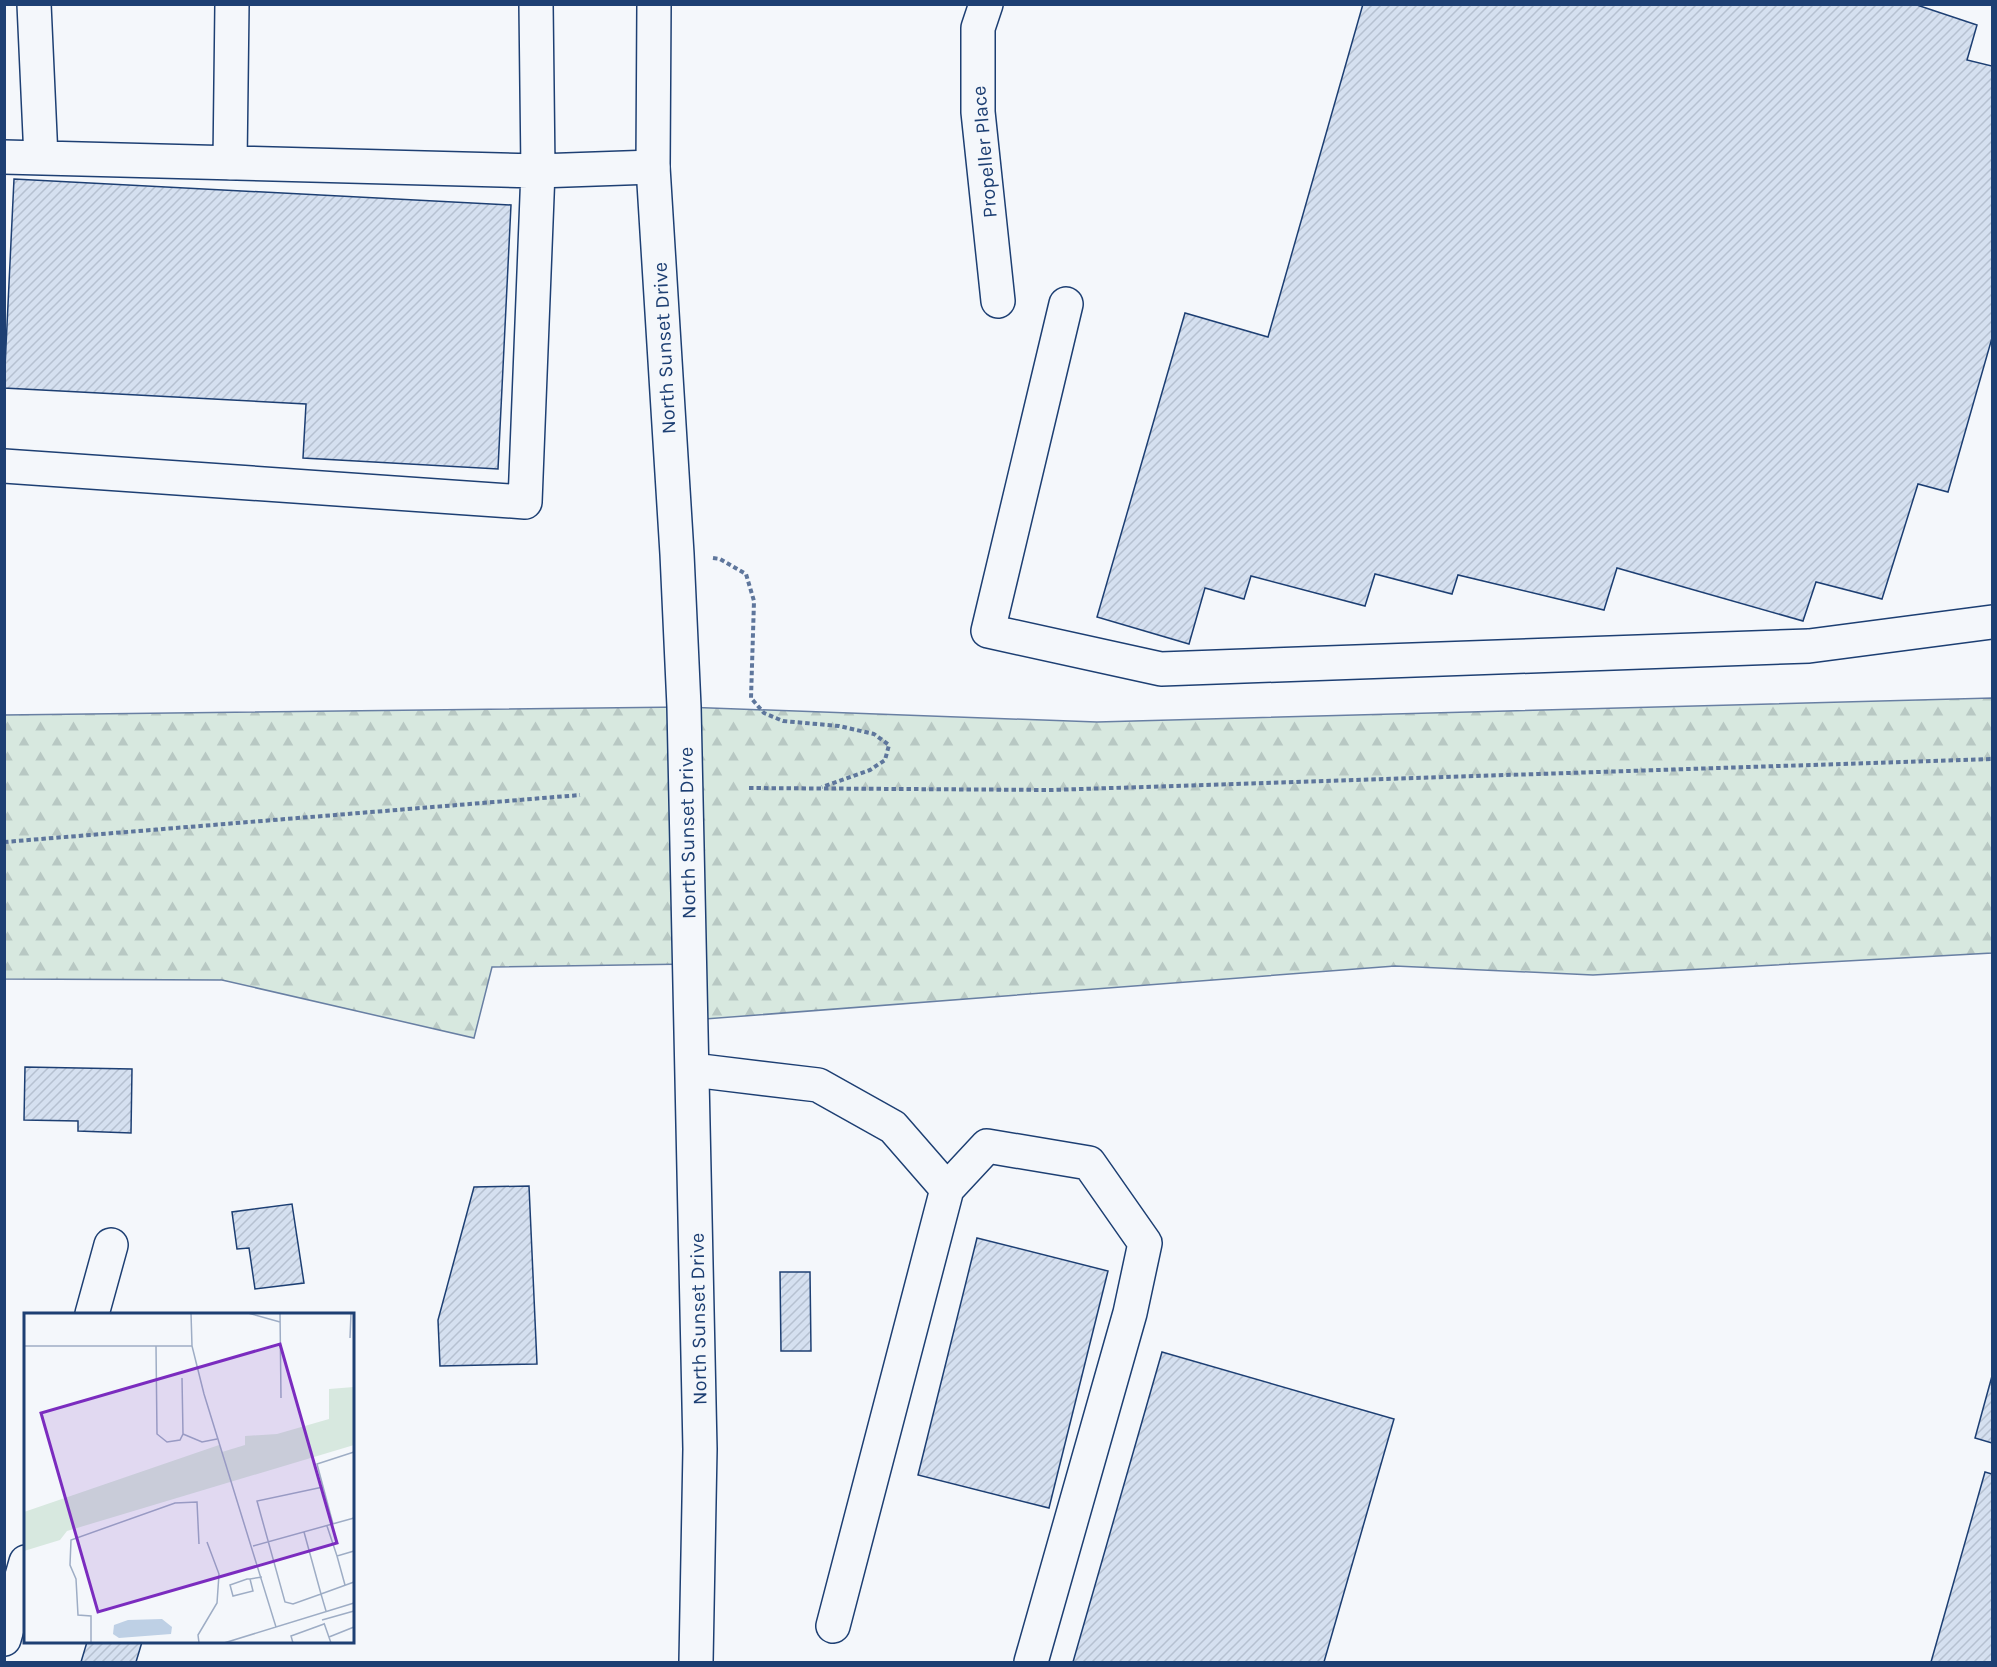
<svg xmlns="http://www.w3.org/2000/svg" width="1997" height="1667" font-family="Karla,sans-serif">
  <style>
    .forest { fill: url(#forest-firs); stroke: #687fa3; stroke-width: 1.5 }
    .building { fill: url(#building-hatch); stroke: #1d3f73; stroke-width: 1.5 }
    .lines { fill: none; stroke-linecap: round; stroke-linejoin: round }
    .minor-casing { stroke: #1d3f73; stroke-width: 36 }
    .major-casing { stroke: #1d3f73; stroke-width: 36 }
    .path { stroke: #5e769c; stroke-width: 4; stroke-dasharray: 4.5 3; stroke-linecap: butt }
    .minor { stroke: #f4f7fb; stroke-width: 33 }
    .major { stroke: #f4f7fb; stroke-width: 33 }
    .labels { text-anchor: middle; stroke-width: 4.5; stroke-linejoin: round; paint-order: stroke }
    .street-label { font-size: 20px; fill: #1d3f73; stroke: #f4f7fb }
    .inset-road { fill: none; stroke: #9eadc5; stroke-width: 1.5 }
    .view { fill: #7b2cbf; fill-opacity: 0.15; stroke: #7b2cbf; stroke-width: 3 }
    .inset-edge { fill: none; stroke: #1d3f73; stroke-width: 3 }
  </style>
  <defs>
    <pattern id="forest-firs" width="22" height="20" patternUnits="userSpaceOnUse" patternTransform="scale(1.5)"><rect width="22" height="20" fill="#d7e8df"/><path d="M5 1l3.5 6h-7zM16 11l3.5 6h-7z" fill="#b8c8c3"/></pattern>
    <pattern id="building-hatch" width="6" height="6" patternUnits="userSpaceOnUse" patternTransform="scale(1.5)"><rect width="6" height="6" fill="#d5e0f0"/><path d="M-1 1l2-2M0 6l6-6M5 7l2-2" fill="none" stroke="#b6c1d1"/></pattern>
  </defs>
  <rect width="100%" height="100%" fill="#f4f7fb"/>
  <path class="forest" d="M 1992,698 L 1992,953 L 1593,975 L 1395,966 L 692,1020 L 690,964 L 492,967 L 474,1038 L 222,980 L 5,979 L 4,715 L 684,707 L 1097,722 Z"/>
  <path class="building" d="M 1363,4 L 1914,4 L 1977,25 L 1967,60 L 1992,66 L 1992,338 L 1948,492 L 1918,484 L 1882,599 L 1816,582 L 1803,621 L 1617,568 L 1604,610 L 1458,575 L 1452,594 L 1375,574 L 1365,606 L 1251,576 L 1244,599 L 1205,588 L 1189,644 L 1097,617 L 1185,313 L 1268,337 Z
    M 14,179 L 511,205 L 498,469 L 303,458 L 306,404 L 4,388 Z
    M 25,1067 L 132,1069 L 131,1133 L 78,1131 L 78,1121 L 24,1120 Z
    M 529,1186 L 537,1364 L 440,1366 L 438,1320 L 474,1187 Z
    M 292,1204 L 304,1283 L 255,1289 L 249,1248 L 237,1249 L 232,1212 Z
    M 977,1238 L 1108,1271 L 1049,1508 L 918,1475 Z
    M 780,1272 L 810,1272 L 811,1351 L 781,1351 Z
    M 1162,1352 L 1394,1419 L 1324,1662 L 1073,1662 Z
    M 1992,1376 L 1992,1443 L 1975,1438 Z
    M 1985,1472 L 1992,1474 L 1992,1662 L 1931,1662 Z
    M 87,1642 L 142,1642 L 136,1662 L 81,1662 Z"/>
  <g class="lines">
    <g class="minor-casing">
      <path id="minor" d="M 34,4 L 41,158
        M 986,4 L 978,28 L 978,112 L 998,301
        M 4,157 L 538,171 L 653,167
        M 230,163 L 232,4
        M 1066,304 L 988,631 L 1161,669 L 1809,646 L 1992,622
        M 4,466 L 525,502 L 538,171 L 536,4
        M 693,1070 L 818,1085 L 893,1127 L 947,1189
        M 92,1314 L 111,1245
        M 833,1626 L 947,1189 L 987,1146 L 1089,1163 L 1145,1243 L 1130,1313 L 1031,1662
        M 4,1639 L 26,1562"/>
    </g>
    <g class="major-casing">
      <path id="major" d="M 654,4 L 653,167 L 677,554 L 684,707 L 700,1449 L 696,1662"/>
    </g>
    <path class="path" d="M 713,558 L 720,559 L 746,574 L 754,601 L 751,698 L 764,713 L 783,721 L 839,726 L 874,734 L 889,745 L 885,760 L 870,770 L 822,787
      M 749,788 L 1052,790 L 1992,759
      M 4,842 L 580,795"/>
    <use href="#minor" class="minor"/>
    <use href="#major" class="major"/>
  </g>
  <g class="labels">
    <g class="street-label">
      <text transform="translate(984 152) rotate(-95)" y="7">Propeller Place</text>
      <text transform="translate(664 348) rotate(-93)" y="7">North Sunset Drive</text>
      <text transform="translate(687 833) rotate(-91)" y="7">North Sunset Drive</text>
      <text transform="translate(698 1319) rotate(-91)" y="7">North Sunset Drive</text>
    </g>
  </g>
  <g transform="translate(24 1313)">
    <rect width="330" height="330" fill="#f4f7fb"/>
    <path d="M 330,74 L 330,132 L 43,218 L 36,227 L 0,238 L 0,199 L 195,132 L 198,139 L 221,132 L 221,123 L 253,121 L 305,106 L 305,76 Z" fill="#d7e8df"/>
    <path d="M 138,306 L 148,314 L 147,321 L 95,325 L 89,321 L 90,312 L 104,307 Z" fill="#bed0e5"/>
    <path class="inset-road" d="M 167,0 L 168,33 L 180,81 L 252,314M 224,0 L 256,9M 256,0 L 257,85M 326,25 L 327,0M 0,33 L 168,33M 132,33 L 133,121 L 143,129 L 156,127 L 159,121 L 158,65M 159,121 L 178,129 L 193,126M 299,174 L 233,188 L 261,289 L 269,291 L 297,281 L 302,298M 309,211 L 293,151 L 330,139M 303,213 L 313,243M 280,219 L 297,281 L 330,269M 229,233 L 330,205M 226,266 L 229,278 L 209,283 L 206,272 L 223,266 L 226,266 L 238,264M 321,272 L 313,243 L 330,238M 298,307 L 330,298M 300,310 L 307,330M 305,324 L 330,314M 67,330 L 67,303 L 54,302 L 52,266 L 46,252 L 47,227 L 151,190 L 173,189 L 175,231M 175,330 L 174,322 L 193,290 L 195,261 L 183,229M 200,330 L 330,290M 269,330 L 267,323 L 300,311"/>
    <path class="view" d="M 256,31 L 313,230 L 74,299 L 17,100 Z"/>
    <rect width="330" height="330" class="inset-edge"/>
  </g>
  <rect width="1997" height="1667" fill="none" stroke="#1d3f73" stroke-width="12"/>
</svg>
